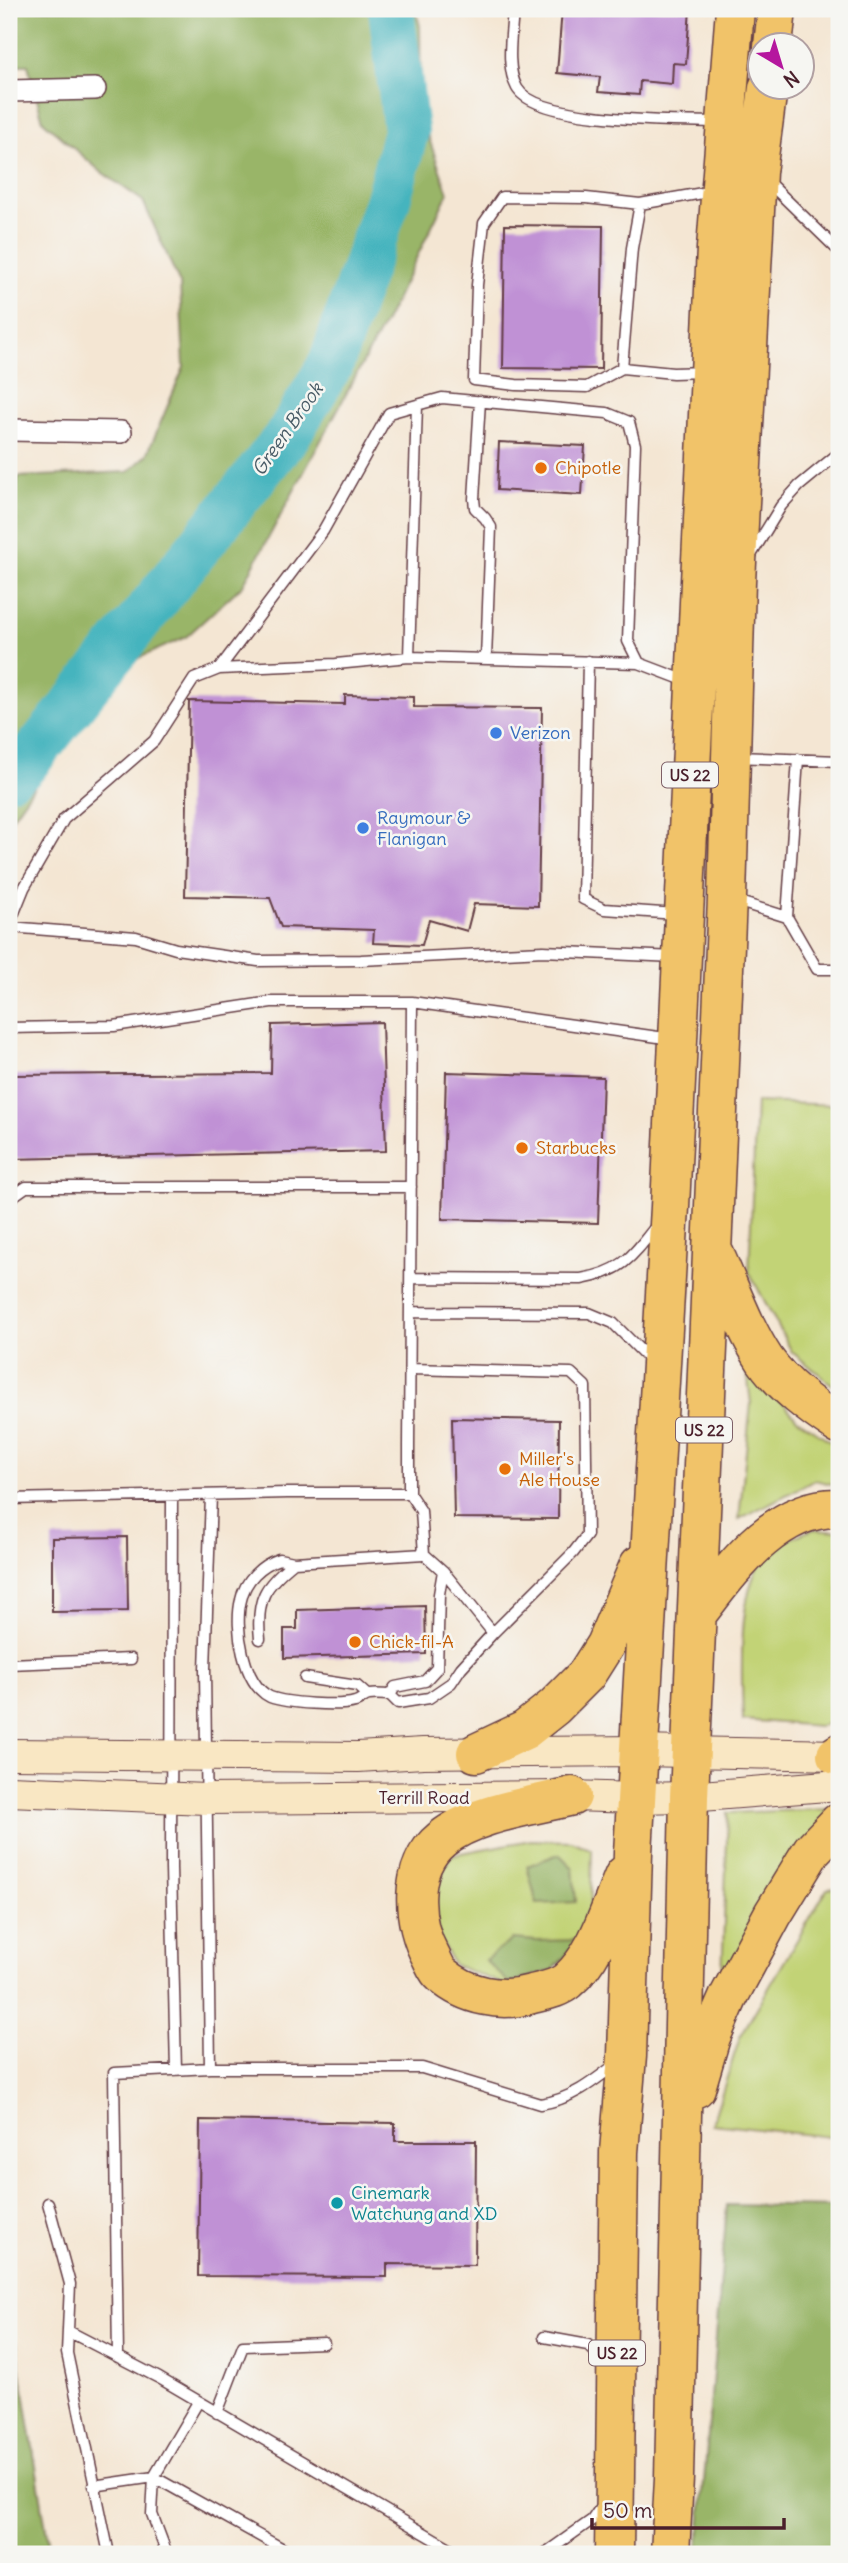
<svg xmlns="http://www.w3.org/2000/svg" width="848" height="2563" font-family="Delius,sans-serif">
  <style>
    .green { fill: #c2d376; stroke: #867950; stroke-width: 2 }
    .forest { fill: #99b567; stroke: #726a49; stroke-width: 2 }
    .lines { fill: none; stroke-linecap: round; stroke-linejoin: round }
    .river { stroke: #45b4be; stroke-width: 46 }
    .building { fill: #c091d5 }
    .lane-casing { stroke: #643d44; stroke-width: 13 }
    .street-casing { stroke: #643d44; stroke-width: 24 }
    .secondary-casing { stroke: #643d44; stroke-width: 32 }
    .highway-casing { stroke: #643d44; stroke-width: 41 }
    .lane { stroke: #fff; stroke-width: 10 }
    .street { stroke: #fff; stroke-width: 21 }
    .secondary { stroke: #f9e7c3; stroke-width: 30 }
    .highway { stroke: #f1c369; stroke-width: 38 }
    .food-dot { fill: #e8710a; stroke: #f6f6f2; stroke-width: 2.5 }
    .shop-dot { fill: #3f7fe0; stroke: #f6f6f2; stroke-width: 2.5 }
    .culture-dot { fill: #0f9aa8; stroke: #f6f6f2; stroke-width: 2.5 }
    .labels { text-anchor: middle; stroke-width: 5; stroke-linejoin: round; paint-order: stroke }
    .shield { fill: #f6f6f2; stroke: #7e6067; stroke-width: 2 }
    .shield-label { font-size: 16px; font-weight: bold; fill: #4a1f2b }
    .food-label { font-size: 18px; fill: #c56008; stroke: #f6f6f2; text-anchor: start }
    .shop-label { font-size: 18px; fill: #366cbe; stroke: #f6f6f2; text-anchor: start }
    .street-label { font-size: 18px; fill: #4a1f2b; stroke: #f6f6f2 }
    .culture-label { font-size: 18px; fill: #0d838f; stroke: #f6f6f2; text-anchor: start }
    .water-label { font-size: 19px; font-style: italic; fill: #485b66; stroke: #f6f6f2 }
  </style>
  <rect width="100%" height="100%" fill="#f6f6f2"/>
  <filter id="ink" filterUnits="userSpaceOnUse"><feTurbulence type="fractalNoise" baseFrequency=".0143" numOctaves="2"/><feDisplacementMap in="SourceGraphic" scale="14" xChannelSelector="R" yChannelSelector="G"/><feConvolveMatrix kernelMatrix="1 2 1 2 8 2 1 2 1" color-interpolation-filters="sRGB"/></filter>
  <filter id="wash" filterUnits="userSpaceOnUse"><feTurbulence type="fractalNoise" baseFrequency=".00686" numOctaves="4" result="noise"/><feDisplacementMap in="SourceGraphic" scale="28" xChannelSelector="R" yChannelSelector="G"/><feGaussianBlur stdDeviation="1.57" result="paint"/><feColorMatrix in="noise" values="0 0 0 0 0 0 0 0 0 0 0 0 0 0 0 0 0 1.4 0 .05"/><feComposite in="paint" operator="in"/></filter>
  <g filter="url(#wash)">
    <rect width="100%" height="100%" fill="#f4e6d3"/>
    <path class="green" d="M 756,1102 L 839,1105 L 839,1390 L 792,1352 L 749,1272 Z
      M 745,1357 L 796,1418 L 839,1447 L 839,1486 L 815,1480 L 739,1519 L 751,1403 Z
      M 814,1529 L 839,1531 L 839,1721 L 819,1726 L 743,1720 C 742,1671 735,1589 769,1550 C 776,1542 803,1534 814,1529 Z
      M 830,1809 L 722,1978 L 728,1813 Z
      M 531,1840 L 572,1841 L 592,1850 L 590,1928 L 573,1957 L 510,1987 L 454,1965 L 433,1928 L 432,1889 L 451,1855 Z
      M 839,1888 L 839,2138 L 712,2124 L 740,2037 L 827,1889 Z"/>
    <path class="forest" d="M 9,9 L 415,9 L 420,26 L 421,116 L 448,193 L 387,318 L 243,585 L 186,637 L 119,667 L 9,822 L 9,538 L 18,477 L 128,472 L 147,455 L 184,367 L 180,284 L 143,201 L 100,171 L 43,121 L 28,65 L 9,65 Z
      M 559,1854 L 573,1868 L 576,1902 L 537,1904 L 527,1866 Z
      M 513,1939 L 537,1941 L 579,1940 L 553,1970 L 509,1983 L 485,1960 Z
      M 727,2205 L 839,2207 L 839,2554 L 698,2554 Z
      M 9,2341 L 16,2342 L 50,2554 L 9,2554 Z"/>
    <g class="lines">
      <path class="river" d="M 9,776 L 23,767 L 288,435 L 331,364 L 388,199 L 406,131 L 391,9"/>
    </g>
    <g id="blocks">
      <path class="building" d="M 562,9 L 690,9 L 686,64 L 673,63 L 672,84 L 640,81 L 639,95 L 598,92 L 600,77 L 557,73 Z
        M 505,225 L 603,226 L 601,369 L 503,368 Z
        M 499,442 L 585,446 L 582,495 L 497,490 Z
        M 345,695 L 414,697 L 414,707 L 542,708 L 538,906 L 474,904 L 467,931 L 429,920 L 422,945 L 373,943 L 374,930 L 281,927 L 270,898 L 185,896 L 189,701 L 345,704 Z
        M 382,1022 L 386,1151 L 9,1159 L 9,1075 L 271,1073 L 272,1025 Z
        M 446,1072 L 603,1077 L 598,1223 L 442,1219 Z
        M 452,1418 L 559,1420 L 558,1519 L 454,1518 Z
        M 127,1537 L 128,1611 L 52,1612 L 52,1538 Z
        M 425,1606 L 426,1654 L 284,1658 L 284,1629 L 297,1629 L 297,1610 Z
        M 200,2120 L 395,2123 L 395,2141 L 476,2141 L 475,2265 L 387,2264 L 387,2277 L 198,2276 Z"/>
    </g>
  </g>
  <g filter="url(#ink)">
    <use href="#blocks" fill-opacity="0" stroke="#643d44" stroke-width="2"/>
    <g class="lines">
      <g class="lane-casing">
        <path id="lane" d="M 513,9 C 512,33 505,66 517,88 C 537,123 680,121 720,122
          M 766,180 L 839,251
          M 622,368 L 587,387 L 516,385 L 474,380 L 477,285 L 484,223 L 502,197 L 586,198 L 640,204
          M 704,372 L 673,373 L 622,368 L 632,248 L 640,204 L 714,191
          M 480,401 L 474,499 L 475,508 L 485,518 L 491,527 L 486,659
          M 751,555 L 781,506 L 799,486 L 839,453
          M 409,657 L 336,664 L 219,669 L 323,531 L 389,413 L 417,405
          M 588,661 L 583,899 L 604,909 L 677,914
          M 639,663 L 409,657 L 417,405 L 442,398 L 607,413 L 629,422 L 635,445 L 628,641 L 639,663 L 689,682
          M 737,757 L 839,761
          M 798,759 L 787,917 L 817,969 L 839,969
          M 733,900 L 787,917
          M 9,925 L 24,888 L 64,819 L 154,741 L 194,679 L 219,669
          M 9,927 L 136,937 L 176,949 L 258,961 L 361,960 L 543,951 L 675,957
          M 9,1028 L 114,1026 L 271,1002 L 412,1002 L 672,1039
          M 9,1199 L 26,1187 L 411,1187
          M 411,1278 L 581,1279 C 622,1272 632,1257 656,1226
          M 411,1312 L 589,1313 L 613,1323 L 652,1362
          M 410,1369 L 571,1373 L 585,1386 L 587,1535 L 573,1553 L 493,1633 L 461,1668 L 451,1683 L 429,1698 L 398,1703 L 390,1695 C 384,1695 376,1694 369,1695 C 364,1696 360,1701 355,1702 C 339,1707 286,1703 270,1697 C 243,1684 234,1626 241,1600 C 245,1580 261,1565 279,1559 L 294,1562 L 424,1554 L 421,1511 L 409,1493 L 409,1446 L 412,1002
          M 172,1497 L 171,1868 L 176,2070
          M 9,1499 L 287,1493 L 409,1493
          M 424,1554 L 443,1571 L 493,1633
          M 260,1639 C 256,1599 264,1586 294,1562
          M 9,1664 L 131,1659
          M 305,1678 L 357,1686 L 367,1695
          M 390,1695 L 395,1687 L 425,1681 L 437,1668 L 439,1594 L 443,1571
          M 210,2068 L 205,1670 L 211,1495
          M 48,2203 L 70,2284 L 67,2353 L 109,2554
          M 70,2332 L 159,2378 L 460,2554
          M 544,2337 L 588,2345 L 606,2363
          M 118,2357 L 114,2073 L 210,2068 L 422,2068 L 540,2104 C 570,2100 593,2082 616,2064
          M 217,2413 L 243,2346 L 324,2343
          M 93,2486 L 154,2477 L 292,2554
          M 167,2554 L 152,2514 L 154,2477 L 198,2402
          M 544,2554 L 592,2520 L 603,2504"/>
      </g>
      <g class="street-casing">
        <path id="street" d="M 9,91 L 95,89
          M 9,430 L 121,432"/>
      </g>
      <g class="secondary-casing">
        <path id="secondary" d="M 9,1754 L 358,1757 L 423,1753 L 638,1751 L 839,1755
          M 9,1791 L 206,1799 L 572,1796 L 636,1798 L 689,1797 L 839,1785"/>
      </g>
      <g class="highway-casing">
        <path id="highway" d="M 773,46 L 777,9
          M 715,1255 C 731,1290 744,1328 765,1360 C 784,1387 812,1407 839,1425
          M 697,1614 C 732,1569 776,1506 839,1508
          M 476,1753 L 525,1730 L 554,1707 L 586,1675 L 605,1645 L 639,1565
          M 836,1755 L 839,1753
          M 572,1796 C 532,1806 474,1813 442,1839 C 407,1867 412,1923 431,1957 C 434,1963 437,1971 442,1975 C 466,1996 502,2003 532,1994 C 543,1991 558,1989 567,1981 C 597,1956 609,1910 624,1875
          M 696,2088 L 711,2037 L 728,1998 L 773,1914 L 812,1850 L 839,1822
          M 614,2554 L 619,2152 L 627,2056 L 633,1853 L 670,1207 L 716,248 L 735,9
          M 670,2554 L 674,2478 L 689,1797 L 727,898 L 736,582 L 757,172 L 768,88"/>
      </g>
      <use href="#lane" class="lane"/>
      <use href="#street" class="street"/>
      <use href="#secondary" class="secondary"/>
      <use href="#highway" class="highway"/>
    </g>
  </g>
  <g class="food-dot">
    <circle cx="541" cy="468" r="7"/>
    <circle cx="522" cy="1148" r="7"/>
    <circle cx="505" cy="1469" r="7"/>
    <circle cx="355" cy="1642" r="7"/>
  </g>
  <g class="shop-dot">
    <circle cx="496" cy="733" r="7"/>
    <circle cx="363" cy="828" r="7"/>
  </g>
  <circle class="culture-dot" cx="337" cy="2203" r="7"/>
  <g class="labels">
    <g class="shield">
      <rect x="662" y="762.5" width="56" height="25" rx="5"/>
      <rect x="676" y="1417.5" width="56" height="25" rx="5"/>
      <rect x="589" y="2340.5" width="56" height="25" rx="5"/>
    </g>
    <g class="shield-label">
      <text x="690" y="781">US 22</text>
      <text x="704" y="1436">US 22</text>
      <text x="617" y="2359">US 22</text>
    </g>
    <g class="food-label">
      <text x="555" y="474">Chipotle</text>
      <text x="536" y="1154">Starbucks</text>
      <text x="519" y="1465">Miller's<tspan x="519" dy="21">Ale House</tspan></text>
      <text x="369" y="1648">Chick-fil-A</text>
    </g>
    <g class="shop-label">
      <text x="510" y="739">Verizon</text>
      <text x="377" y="824">Raymour &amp;<tspan x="377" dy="21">Flanigan</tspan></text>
    </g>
    <g class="street-label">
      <text x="424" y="1804">Terrill Road</text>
    </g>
    <g class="culture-label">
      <text x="351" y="2199">Cinemark<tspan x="351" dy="21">Watchung and XD</tspan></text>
    </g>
    <g class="water-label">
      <text transform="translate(287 429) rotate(-55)" y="7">Green Brook</text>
    </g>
  </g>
  <rect width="848" height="2563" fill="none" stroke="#f6f6f2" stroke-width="35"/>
  <g transform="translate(781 66) rotate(142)"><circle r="33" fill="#f6f6f2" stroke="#b1a0a2" stroke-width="2"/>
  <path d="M0-5L12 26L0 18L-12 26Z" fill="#b5179e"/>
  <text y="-10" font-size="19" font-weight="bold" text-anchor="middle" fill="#4a1f2b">N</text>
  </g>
  <path d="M592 2518v10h192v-10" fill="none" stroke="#4a1f2b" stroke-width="3.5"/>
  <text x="603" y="2518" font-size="21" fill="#4a1f2b" stroke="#f6f6f2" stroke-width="5" paint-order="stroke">50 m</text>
</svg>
